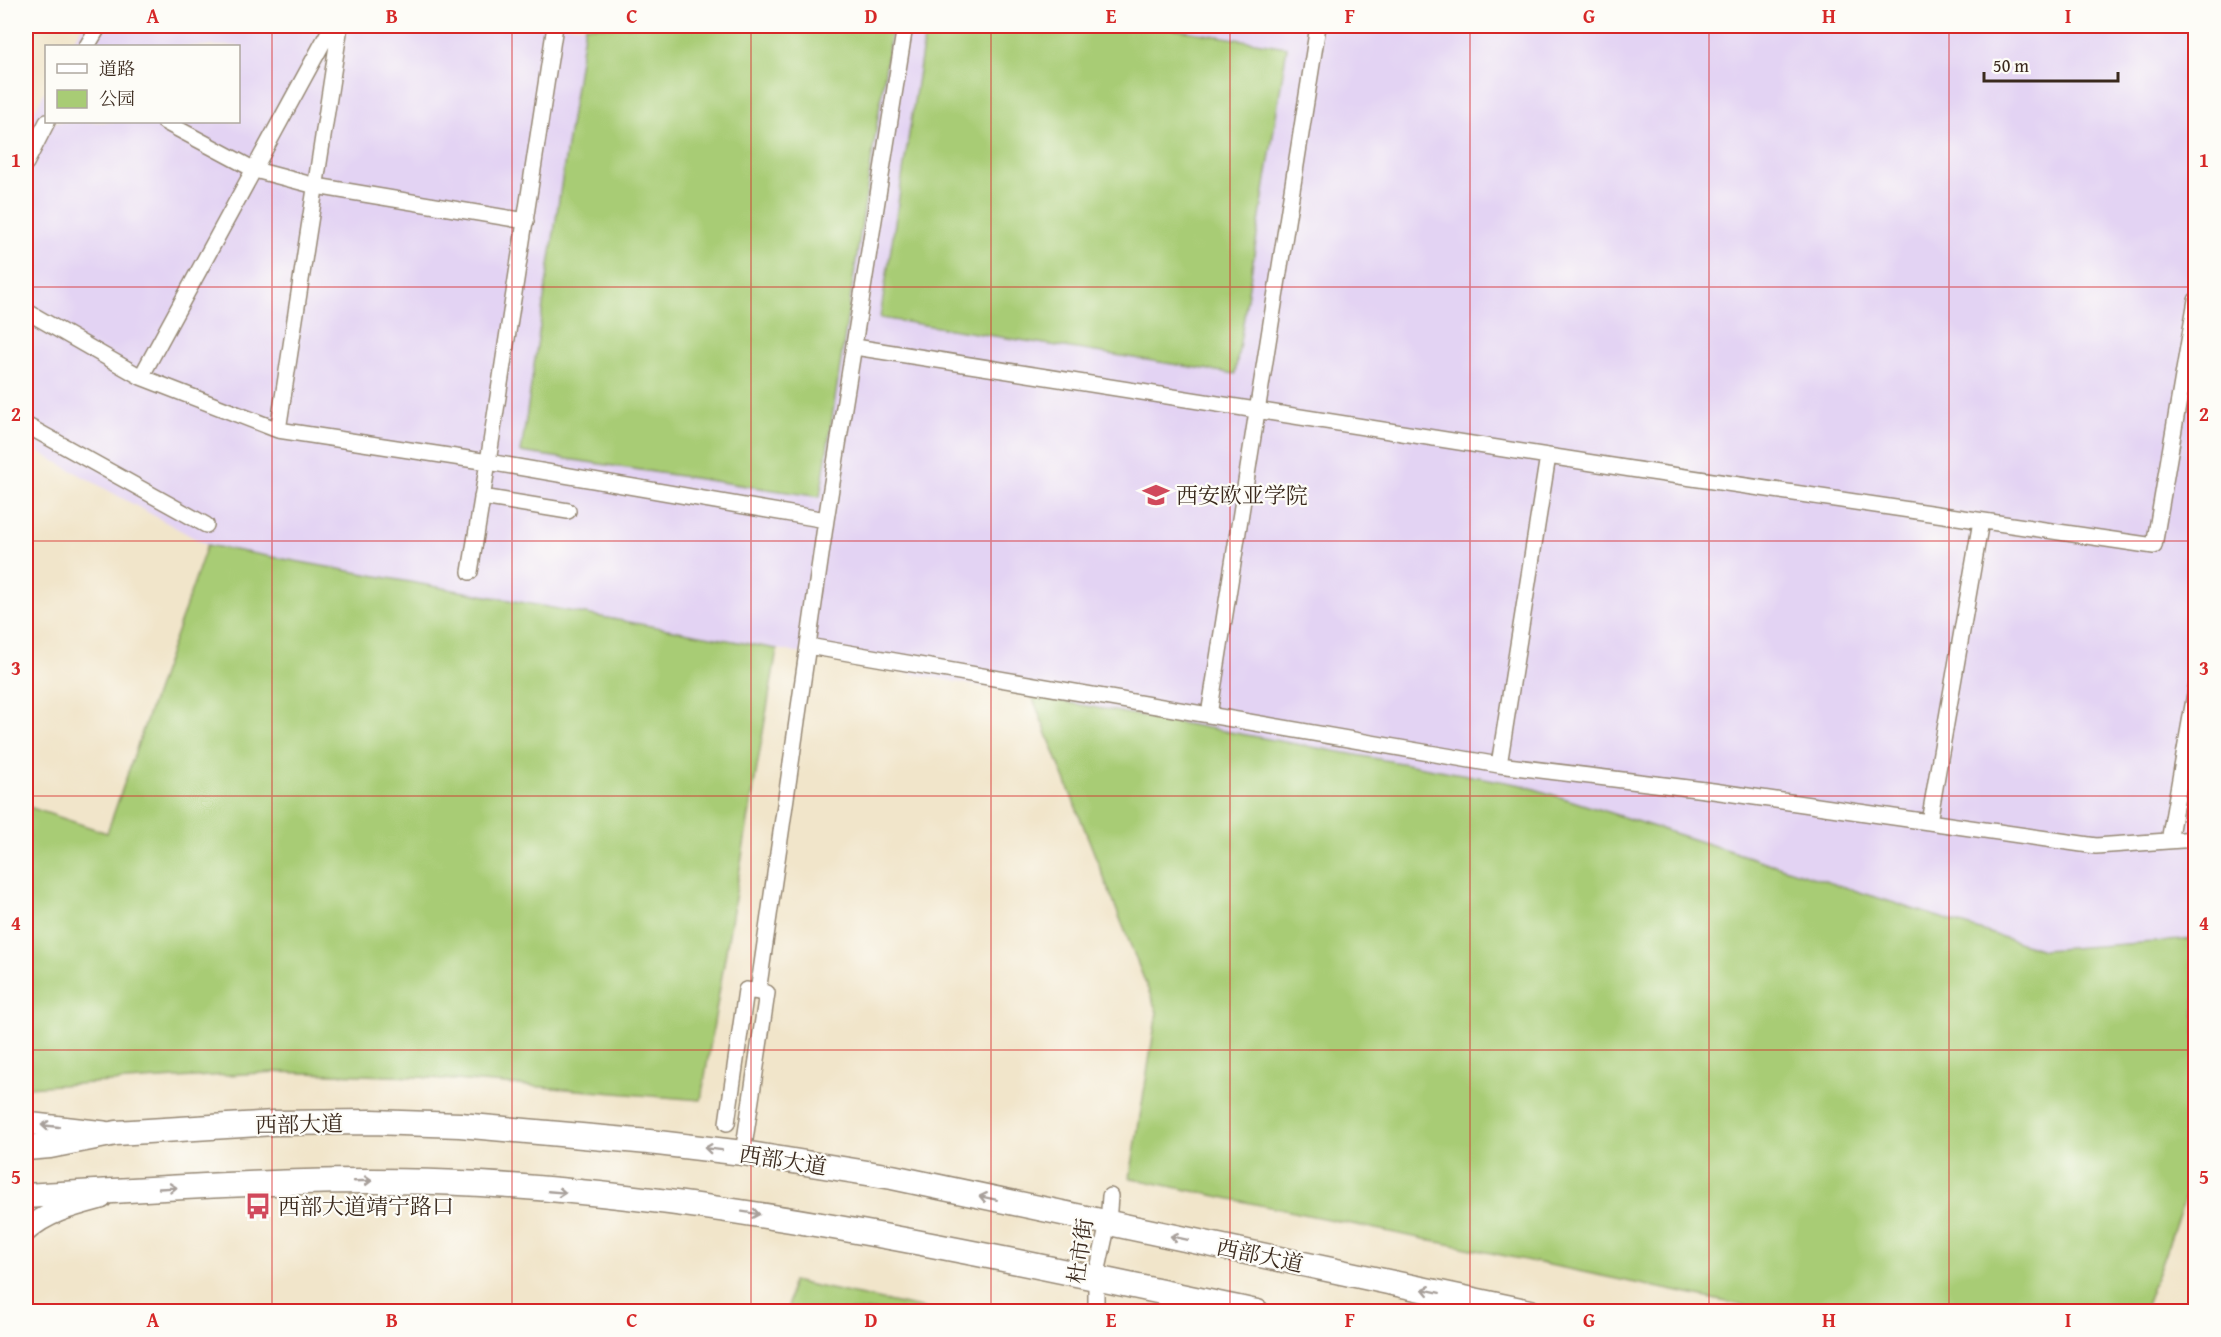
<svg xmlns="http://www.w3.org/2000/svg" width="2221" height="1337" font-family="'Gentium Book Plus','Noto Serif SC',serif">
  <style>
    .built { fill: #e3d3f3 }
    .green { fill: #a8cc75; stroke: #727b4a; stroke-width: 1.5 }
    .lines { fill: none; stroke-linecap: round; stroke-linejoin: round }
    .street-casing { stroke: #968874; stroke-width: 18 }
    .secondary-casing { stroke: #968874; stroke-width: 24 }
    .primary-casing { stroke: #968874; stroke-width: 27 }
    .street { stroke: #fff; stroke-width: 15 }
    .secondary { stroke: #fff; stroke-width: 21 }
    .primary { stroke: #fff; stroke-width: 24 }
    .oneway { stroke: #a79f9a }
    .grid { fill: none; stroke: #d62828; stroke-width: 1.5; stroke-opacity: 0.55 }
    .labels { text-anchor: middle; stroke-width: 4.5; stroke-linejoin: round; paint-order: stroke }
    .poi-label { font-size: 22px; fill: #3b2a1e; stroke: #fdfcf7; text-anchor: start }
    .street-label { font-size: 22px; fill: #3b2a1e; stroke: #fdfcf7 }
    .neatline { fill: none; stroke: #d62828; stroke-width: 2 }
    .grid-label { font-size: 20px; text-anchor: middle; font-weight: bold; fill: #d62828 }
  </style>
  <rect width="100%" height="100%" fill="#fdfcf7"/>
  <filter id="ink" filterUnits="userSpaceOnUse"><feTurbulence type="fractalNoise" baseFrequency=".0167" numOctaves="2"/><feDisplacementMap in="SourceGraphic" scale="12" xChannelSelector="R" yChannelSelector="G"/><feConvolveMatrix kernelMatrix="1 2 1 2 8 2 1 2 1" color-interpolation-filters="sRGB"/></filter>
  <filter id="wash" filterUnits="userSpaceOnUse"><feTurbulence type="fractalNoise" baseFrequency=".008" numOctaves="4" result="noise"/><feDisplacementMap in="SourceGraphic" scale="24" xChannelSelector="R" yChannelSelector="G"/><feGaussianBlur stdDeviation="1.35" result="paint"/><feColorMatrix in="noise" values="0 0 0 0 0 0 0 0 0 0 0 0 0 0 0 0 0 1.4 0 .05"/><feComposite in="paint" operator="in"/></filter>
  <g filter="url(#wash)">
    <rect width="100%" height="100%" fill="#f1e5ca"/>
    <path class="built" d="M 82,26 L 2195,26 L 2195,939 L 2043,950 L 1522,785 L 207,545 L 26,445 L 26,127 L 46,89 L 46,122 L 238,122 L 238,46 L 70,46 Z"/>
    <path class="green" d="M 585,26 L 892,26 L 820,497 L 521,452 Z
      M 926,26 L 1154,26 L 1287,47 L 1235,374 L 880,318 Z
      M 207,545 L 777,649 L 701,1100 L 418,1077 L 276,1072 L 26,1087 L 26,806 L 107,833 Z
      M 1032,696 L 1522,785 L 2043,950 L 2195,939 L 2195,1171 L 2144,1311 L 1770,1311 L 1130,1178 L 1157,1012 Z
      M 792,1281 L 935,1311 L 788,1311 Z"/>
  </g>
  <g filter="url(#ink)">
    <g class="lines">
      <g class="street-casing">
        <path id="street" d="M 555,26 L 488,462 L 826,520
          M 87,46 L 99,26
          M 165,122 L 255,170 L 316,186 L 526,221
          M 26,163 L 47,122
          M 26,311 L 141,377 L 278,430 L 488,462 L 470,572
          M 855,347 L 1631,469 L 2154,546 L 2196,300
          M 141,377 L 332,26
          M 26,425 L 206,525
          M 278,430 L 340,26
          M 1548,456 L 1499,765 L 1713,791 L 2096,846 L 2196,839
          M 482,497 L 568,511
          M 808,646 L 1499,765
          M 1209,715 L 1318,26
          M 1929,822 L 1981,521
          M 2169,841 L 2196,688
          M 758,992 L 826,520 L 905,26
          M 727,1123 L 746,990 L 767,993 L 743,1153
          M 1096,1312 L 1096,1278 L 1108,1223 L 1110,1196"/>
      </g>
      <g class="secondary-casing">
        <path id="secondary" d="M 26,1123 L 104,1132
          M 26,1231 C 46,1212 75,1205 101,1198"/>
      </g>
      <g class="primary-casing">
        <path id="primary" d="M 26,1148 L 50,1146 L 116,1133 L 274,1123 L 372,1122 L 460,1125 L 649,1142 L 743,1153 L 892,1177 L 1530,1312
          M 26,1196 C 177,1188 330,1175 481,1184 C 745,1200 999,1258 1257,1312"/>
      </g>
      <use href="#street" class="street"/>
      <use href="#secondary" class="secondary"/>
      <use href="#primary" class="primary"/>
    </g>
    <defs><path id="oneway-shaft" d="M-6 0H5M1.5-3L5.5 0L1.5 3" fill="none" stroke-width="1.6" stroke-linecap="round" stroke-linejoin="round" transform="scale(1.5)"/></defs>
    <g class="oneway">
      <use href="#oneway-shaft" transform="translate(50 1126) rotate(-174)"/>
      <use href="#oneway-shaft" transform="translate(713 1149) rotate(-173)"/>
      <use href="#oneway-shaft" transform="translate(363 1181) rotate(-2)"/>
      <use href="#oneway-shaft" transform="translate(168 1188) rotate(-3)"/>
      <use href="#oneway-shaft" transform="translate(557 1192) rotate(5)"/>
      <use href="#oneway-shaft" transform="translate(988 1198) rotate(-168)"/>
      <use href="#oneway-shaft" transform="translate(751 1213) rotate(9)"/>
      <use href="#oneway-shaft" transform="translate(1179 1238) rotate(-168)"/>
      <use href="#oneway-shaft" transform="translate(1431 1291) rotate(-168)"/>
    </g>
  </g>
  <path class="grid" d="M 272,26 L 272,1312M 512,26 L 512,1312M 751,26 L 751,1312M 991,26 L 991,1312M 1230,26 L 1230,1312M 1470,26 L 1470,1312M 1709,26 L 1709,1312M 1949,26 L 1949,1312M 26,287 L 2196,287M 26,541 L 2196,541M 26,796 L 2196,796M 26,1050 L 2196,1050"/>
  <defs>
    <g id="university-bare" transform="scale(2.07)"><path d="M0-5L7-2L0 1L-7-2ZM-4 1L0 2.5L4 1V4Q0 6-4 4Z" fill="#d1495b" stroke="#fdfcf7" stroke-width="2.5" paint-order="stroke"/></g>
    <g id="bus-bare" transform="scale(2.07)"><path d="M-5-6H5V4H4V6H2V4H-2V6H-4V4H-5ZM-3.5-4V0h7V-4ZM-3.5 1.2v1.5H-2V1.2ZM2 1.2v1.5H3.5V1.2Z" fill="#d1495b" stroke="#fdfcf7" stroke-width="2.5" paint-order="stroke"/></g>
  </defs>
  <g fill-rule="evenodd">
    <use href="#university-bare" x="1156" y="495"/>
    <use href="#bus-bare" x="258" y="1206"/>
  </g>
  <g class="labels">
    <g class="poi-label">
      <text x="1176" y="503">西安欧亚学院</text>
      <text x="278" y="1214">西部大道靖宁路口</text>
    </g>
    <g class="street-label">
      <text transform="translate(299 1124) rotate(-1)" y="8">西部大道</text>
      <text transform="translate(783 1160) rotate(9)" y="8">西部大道</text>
      <text transform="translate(1080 1251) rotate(-82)" y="8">杜市街</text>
      <text transform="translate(1260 1255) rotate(12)" y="8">西部大道</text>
    </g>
  </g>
  <rect width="2221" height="1337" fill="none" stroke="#fdfcf7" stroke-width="66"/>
  <rect x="45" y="45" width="195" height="78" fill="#fdfcf7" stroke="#afa8a0" stroke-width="1.5"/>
  <rect x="57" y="64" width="30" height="9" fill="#ffffff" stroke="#afa8a0" stroke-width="1.5"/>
  <text x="99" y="75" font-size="18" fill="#3b2a1e">道路</text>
  <rect x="57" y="90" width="30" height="18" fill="#a8cc75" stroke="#afa8a0" stroke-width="1.5"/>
  <text x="99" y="105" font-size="18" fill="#3b2a1e">公园</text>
  <path d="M1984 72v9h134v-9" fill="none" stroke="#3b2a1e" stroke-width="3"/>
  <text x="1993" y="72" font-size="18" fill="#3b2a1e" stroke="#fdfcf7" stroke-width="4.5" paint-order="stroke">50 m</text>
  <rect x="33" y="33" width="2155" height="1271" class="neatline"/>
  <g class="grid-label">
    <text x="153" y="23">A</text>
    <text x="392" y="23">B</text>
    <text x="632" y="23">C</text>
    <text x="871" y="23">D</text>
    <text x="1111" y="23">E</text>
    <text x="1350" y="23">F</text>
    <text x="1589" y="23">G</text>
    <text x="1829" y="23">H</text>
    <text x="2068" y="23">I</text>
    <text x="16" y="167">1</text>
    <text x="2204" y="167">1</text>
    <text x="16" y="421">2</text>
    <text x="2204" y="421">2</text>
    <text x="16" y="675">3</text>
    <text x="2204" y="675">3</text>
    <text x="16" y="930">4</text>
    <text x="2204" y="930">4</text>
    <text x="16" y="1184">5</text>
    <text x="2204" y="1184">5</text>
    <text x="153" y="1327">A</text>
    <text x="392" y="1327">B</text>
    <text x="632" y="1327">C</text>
    <text x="871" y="1327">D</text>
    <text x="1111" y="1327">E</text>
    <text x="1350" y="1327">F</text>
    <text x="1589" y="1327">G</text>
    <text x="1829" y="1327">H</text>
    <text x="2068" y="1327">I</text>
  </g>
</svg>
